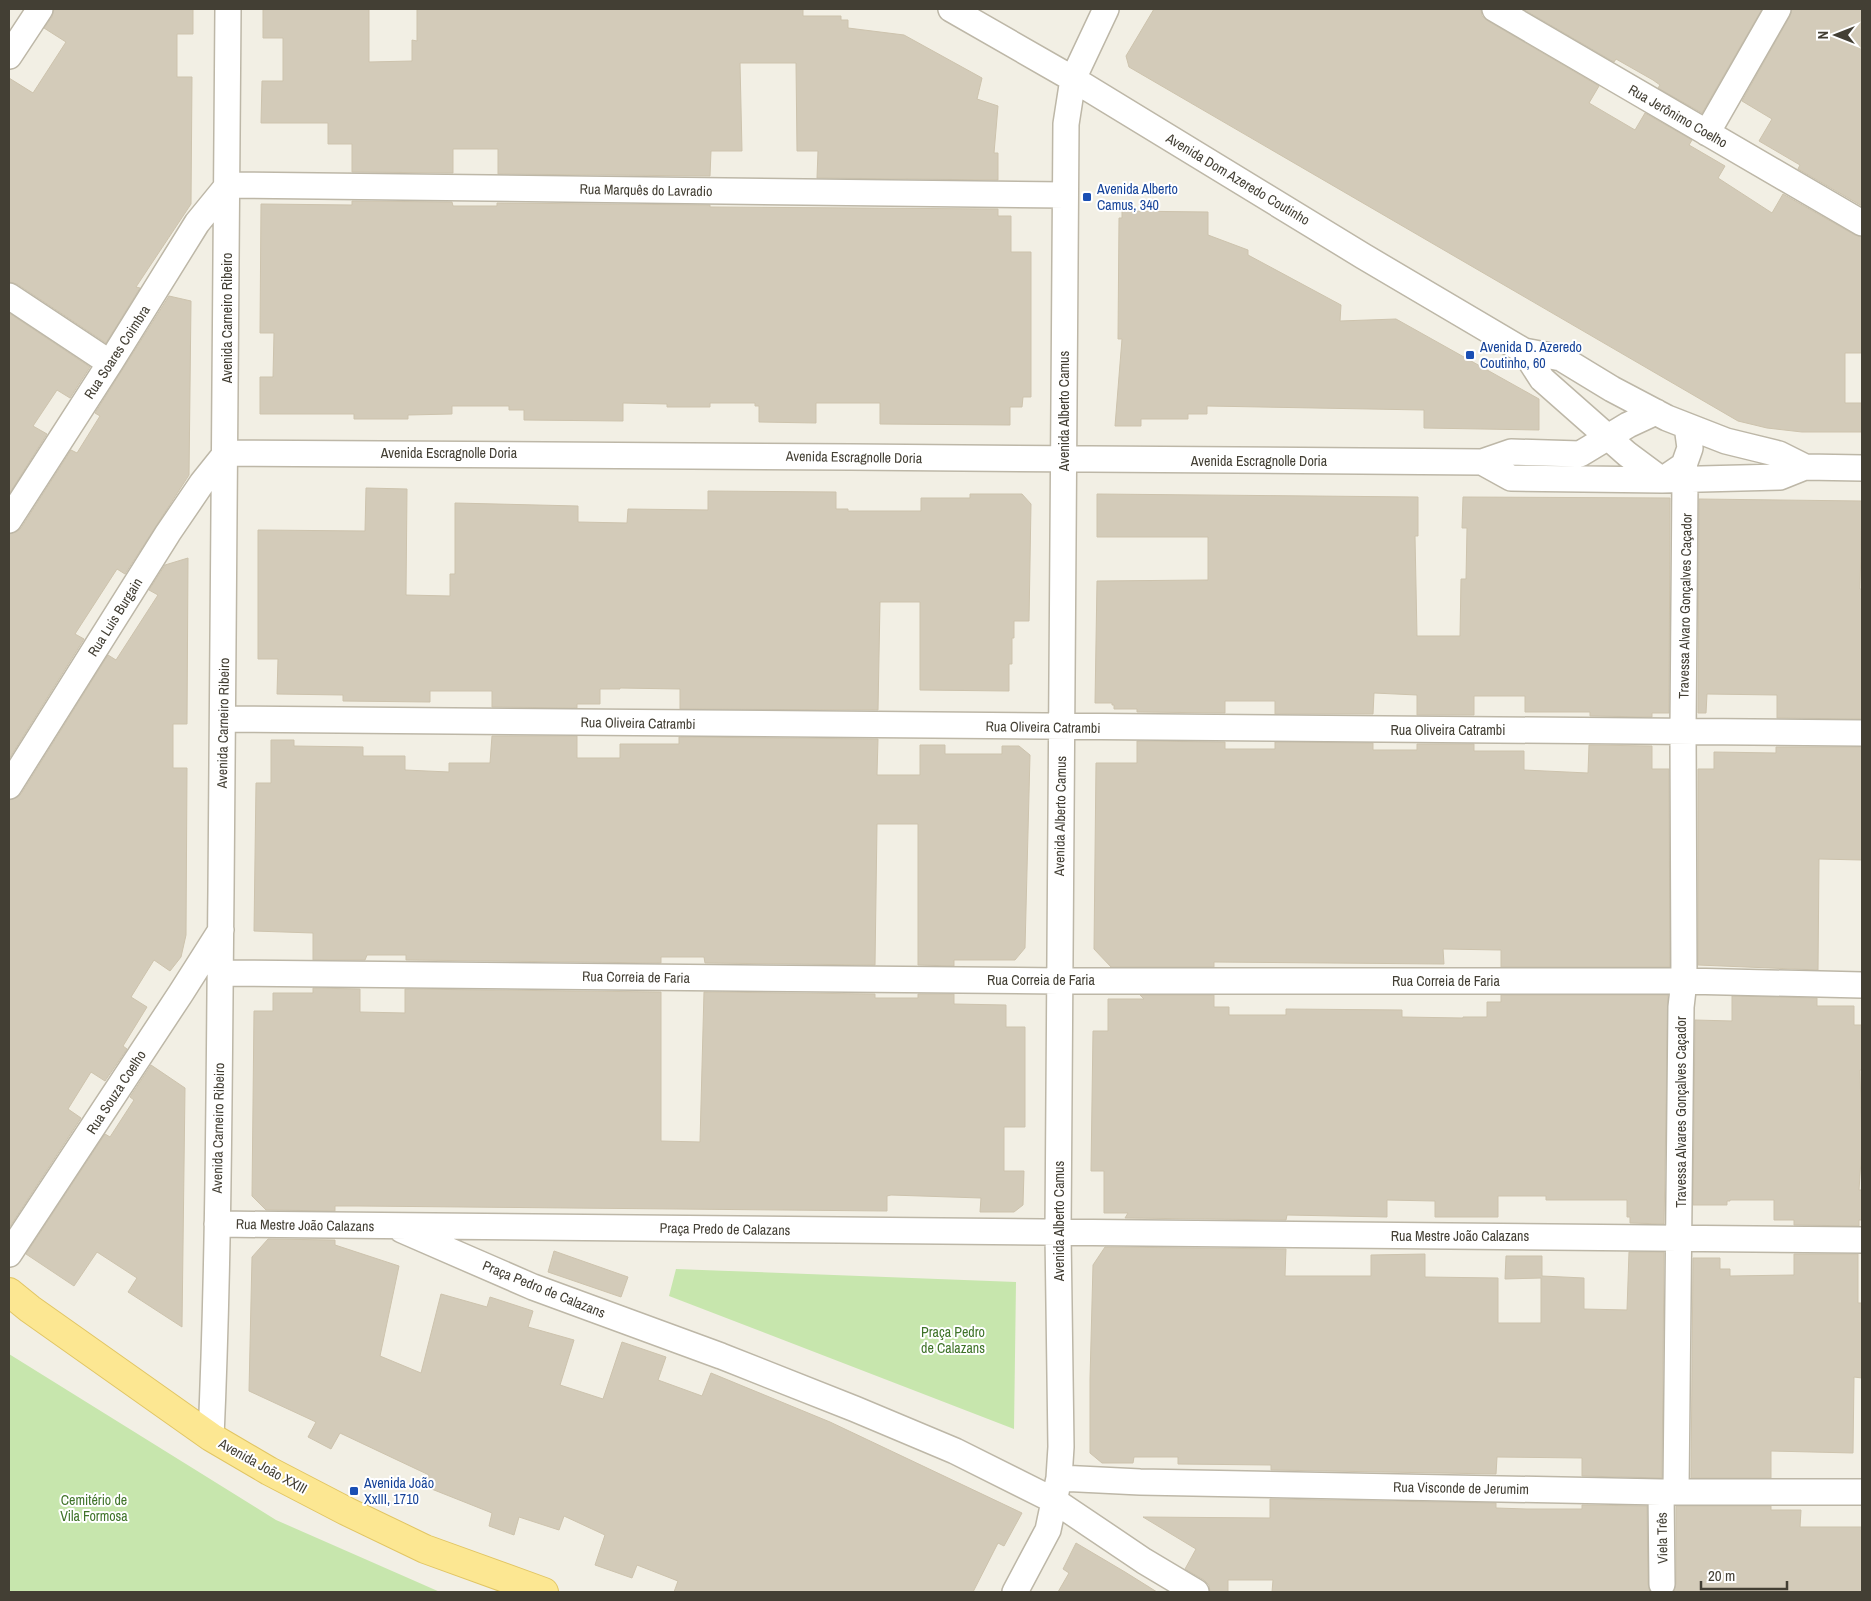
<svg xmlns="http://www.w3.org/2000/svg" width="1871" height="1601" font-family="'Archivo Narrow',sans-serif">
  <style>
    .green { fill: #c7e6ad }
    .building { fill: #d3cbb9; stroke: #cdc3ad }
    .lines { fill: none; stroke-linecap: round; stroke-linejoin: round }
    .street-casing { stroke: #bdb7a7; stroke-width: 28 }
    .primary-casing { stroke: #e1c563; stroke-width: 30 }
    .street { stroke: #fff; stroke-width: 25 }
    .primary { stroke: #fce792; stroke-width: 28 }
    .transit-dot { fill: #1a4fb4; stroke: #fff; stroke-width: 2 }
    .labels { text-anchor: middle; stroke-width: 4; stroke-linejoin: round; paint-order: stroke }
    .street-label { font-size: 14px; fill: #433f34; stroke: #fff }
    .transit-label { font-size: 14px; fill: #164399; stroke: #fff; text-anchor: start }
    .park-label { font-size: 14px; fill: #3f7329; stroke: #fff }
  </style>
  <rect width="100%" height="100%" fill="#f2efe4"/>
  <path class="green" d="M 676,1269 L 1016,1282 L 1014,1429 L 669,1296 Z
    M 9,1354 L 276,1520 L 440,1592 L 9,1592 Z"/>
  <path class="building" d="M 54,9 L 193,9 L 193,34 L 177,34 L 177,77 L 192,77 L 191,204 L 136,287 L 140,288 L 106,343 L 17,284 L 9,282 L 9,78 L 33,93 L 66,42 L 44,28 L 52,17 Z
    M 263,9 L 369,9 L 369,62 L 412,61 L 412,40 L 417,41 L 417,9 L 803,9 L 803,16 L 841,16 L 841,20 L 848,20 L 848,28 L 904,35 L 982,78 L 977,99 L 998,106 L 994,153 L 998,153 L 998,180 L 817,178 L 818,151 L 797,151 L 796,63 L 740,63 L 742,151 L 711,151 L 710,176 L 498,174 L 498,149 L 453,149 L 453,173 L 352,172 L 352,144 L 328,144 L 328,123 L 261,123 L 262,81 L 283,81 L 283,38 L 263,38 Z
    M 1154,9 L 1481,9 L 1482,16 L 1488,21 L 1599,86 L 1589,103 L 1635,130 L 1645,113 L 1692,140 L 1689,145 L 1725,166 L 1718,178 L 1772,213 L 1783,194 L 1855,235 L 1862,237 L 1862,353 L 1845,353 L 1845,403 L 1862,403 L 1862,432 L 1802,432 L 1767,428 L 1738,421 L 1129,67 L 1126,56 Z
    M 1523,9 L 1762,9 L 1702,113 L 1658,88 L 1660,85 L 1653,80 L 1616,59 L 1614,62 Z
    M 1792,9 L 1862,9 L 1862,206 L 1798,169 L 1800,165 L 1759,141 L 1772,119 L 1742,101 L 1790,16 Z
    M 352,201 L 452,202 L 453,206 L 497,206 L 497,203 L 710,205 L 710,207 L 998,209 L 998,216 L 1011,216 L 1011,252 L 1031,252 L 1031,397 L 1023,397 L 1022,407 L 1010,407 L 1010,425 L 880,424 L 880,403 L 816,403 L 816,423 L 759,422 L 759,406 L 755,406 L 755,403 L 710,403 L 710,407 L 667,407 L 667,404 L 623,403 L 623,421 L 524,420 L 524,410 L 509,410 L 509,406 L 452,406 L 452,414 L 408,415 L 408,419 L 354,419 L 354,414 L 260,414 L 260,377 L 273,377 L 274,333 L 260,333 L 261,204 L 352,205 Z
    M 1122,211 L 1208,212 L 1208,235 L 1248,250 L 1248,255 L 1341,305 L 1340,321 L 1396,319 L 1539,399 L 1539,430 L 1424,428 L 1424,410 L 1207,406 L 1207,414 L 1188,414 L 1188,419 L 1141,419 L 1141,426 L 1115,426 L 1122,339 L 1118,339 L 1119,218 L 1122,218 Z
    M 169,296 L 191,301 L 189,475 L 125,574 L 117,569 L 75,634 L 84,639 L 9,759 L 9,534 L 16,532 L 21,528 L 71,450 L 77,453 L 100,416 L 95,413 Z
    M 9,313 L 90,367 L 70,398 L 57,390 L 33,426 L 47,434 L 9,494 Z
    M 366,488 L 407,489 L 406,595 L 450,596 L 450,574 L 455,574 L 455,503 L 578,506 L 578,522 L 627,523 L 628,509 L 708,510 L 708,491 L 836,492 L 836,509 L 848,509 L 848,511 L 921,511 L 921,498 L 970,498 L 970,494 L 1022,494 L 1031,504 L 1029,621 L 1014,621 L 1014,638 L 1012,638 L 1012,664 L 1009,664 L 1009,691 L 920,690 L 920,602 L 880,602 L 878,710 L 680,709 L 680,689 L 620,688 L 620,689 L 600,689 L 600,704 L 577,704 L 577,708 L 492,707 L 492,691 L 430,691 L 430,702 L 343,701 L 343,695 L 277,694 L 278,659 L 258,659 L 258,530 L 365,531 Z
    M 1097,494 L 1418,497 L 1418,536 L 1415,536 L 1417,636 L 1460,636 L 1461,579 L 1466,579 L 1467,528 L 1462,528 L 1463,497 L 1670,498 L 1669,713 L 1652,713 L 1652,717 L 1590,716 L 1590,712 L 1525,712 L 1525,696 L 1474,696 L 1474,715 L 1417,715 L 1417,695 L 1374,693 L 1373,714 L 1275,714 L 1275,701 L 1225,701 L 1225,713 L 1137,712 L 1137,709 L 1114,709 L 1114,705 L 1112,705 L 1112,703 L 1095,703 L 1097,581 L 1208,580 L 1208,537 L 1097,537 Z
    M 1699,499 L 1862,501 L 1860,589 L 1862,589 L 1862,719 L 1777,718 L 1777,695 L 1707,694 L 1706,713 L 1698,713 Z
    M 188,558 L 187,724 L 173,724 L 173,768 L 187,768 L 186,935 L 181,957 L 170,971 L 154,960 L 131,997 L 147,1007 L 123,1046 L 127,1049 L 105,1081 L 91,1072 L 68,1109 L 81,1118 L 9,1228 L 9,800 L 16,798 L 21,794 L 108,655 L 116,660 L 158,595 L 149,590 L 165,565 Z
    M 492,736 L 577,736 L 577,758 L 620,758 L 620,744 L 679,744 L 679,737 L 878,739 L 877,775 L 920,775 L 920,745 L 945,745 L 945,754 L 1002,754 L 1002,746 L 1019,746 L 1030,755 L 1025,948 L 1015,960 L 954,960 L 954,966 L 918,965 L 918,824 L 877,824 L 875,965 L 705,963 L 704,957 L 661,957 L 661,963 L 406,960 L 406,955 L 367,955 L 365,960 L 313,960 L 313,933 L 254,931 L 256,783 L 271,783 L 271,740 L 294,740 L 294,746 L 363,747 L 363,756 L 405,756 L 405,770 L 449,772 L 449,763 L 490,763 Z
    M 1137,741 L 1225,742 L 1225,749 L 1275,749 L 1275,742 L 1373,743 L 1373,750 L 1417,750 L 1417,744 L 1474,744 L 1474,751 L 1524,751 L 1524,770 L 1588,773 L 1589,745 L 1652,746 L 1652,769 L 1669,769 L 1670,967 L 1501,967 L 1501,950 L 1443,949 L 1444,964 L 1214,962 L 1214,967 L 1111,967 L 1094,949 L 1096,763 L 1137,763 Z
    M 1776,747 L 1862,747 L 1862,860 L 1819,859 L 1818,970 L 1698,965 L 1698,769 L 1714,769 L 1714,752 L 1776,753 Z
    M 313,988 L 360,989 L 360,1012 L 405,1013 L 405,989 L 661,992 L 661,1141 L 700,1142 L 704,992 L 875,994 L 875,998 L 918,998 L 918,994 L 954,994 L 954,1004 L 1006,1005 L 1006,1027 L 1025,1027 L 1025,1127 L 1004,1127 L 1004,1171 L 1024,1171 L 1023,1205 L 1014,1212 L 980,1212 L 981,1198 L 891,1195 L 887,1196 L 887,1211 L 359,1206 L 335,1206 L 335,1211 L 266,1210 L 252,1196 L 254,1011 L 273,1011 L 273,993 L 313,993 Z
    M 1140,995 L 1214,995 L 1214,1007 L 1229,1007 L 1229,1015 L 1286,1015 L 1286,1009 L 1402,1010 L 1402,1017 L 1463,1018 L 1463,1017 L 1487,1017 L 1487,1002 L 1501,1002 L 1501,995 L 1668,995 L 1664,1224 L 1630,1223 L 1630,1217 L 1627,1217 L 1627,1200 L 1546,1200 L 1546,1196 L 1498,1196 L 1498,1217 L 1435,1217 L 1435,1201 L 1387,1200 L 1387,1217 L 1287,1215 L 1286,1220 L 1125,1218 L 1128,1213 L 1104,1213 L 1104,1171 L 1091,1171 L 1093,1031 L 1108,1031 L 1108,999 L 1144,999 Z
    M 1732,996 L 1817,998 L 1817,1006 L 1854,1006 L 1854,1025 L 1862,1025 L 1862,1070 L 1860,1070 L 1862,1146 L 1859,1190 L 1862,1190 L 1862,1220 L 1859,1220 L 1859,1226 L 1794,1225 L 1794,1220 L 1774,1220 L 1774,1200 L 1730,1200 L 1730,1201 L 1727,1201 L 1727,1205 L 1693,1205 L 1695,1020 L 1732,1021 Z
    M 151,1065 L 185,1088 L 182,1327 L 128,1292 L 137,1278 L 97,1252 L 74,1286 L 26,1254 L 105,1134 L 110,1137 L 134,1100 L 130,1097 Z
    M 268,1239 L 335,1240 L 335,1245 L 399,1266 L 380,1356 L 421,1373 L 441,1294 L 487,1307 L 490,1297 L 533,1311 L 528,1327 L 574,1340 L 560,1385 L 603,1399 L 622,1342 L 666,1357 L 658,1380 L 702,1396 L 711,1373 L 830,1422 L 1022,1513 L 1004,1546 L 998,1543 L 973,1592 L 674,1592 L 678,1581 L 637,1565 L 632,1578 L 595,1565 L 605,1535 L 564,1516 L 559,1530 L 519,1517 L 514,1535 L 489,1526 L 492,1513 L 424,1486 L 429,1475 L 340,1433 L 331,1449 L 308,1437 L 316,1422 L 249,1391 L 252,1257 Z
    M 1105,1247 L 1286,1249 L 1285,1276 L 1371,1276 L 1371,1255 L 1425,1254 L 1425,1277 L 1498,1278 L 1498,1323 L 1541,1323 L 1541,1278 L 1505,1279 L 1506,1256 L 1542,1256 L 1542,1276 L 1584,1278 L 1584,1309 L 1627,1310 L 1629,1252 L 1664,1252 L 1662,1478 L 1582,1476 L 1582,1458 L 1497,1457 L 1496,1474 L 1271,1470 L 1271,1465 L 1178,1464 L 1178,1457 L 1134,1457 L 1133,1463 L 1102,1463 L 1090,1453 L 1090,1379 L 1093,1265 Z
    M 554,1251 L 628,1277 L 621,1297 L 548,1272 Z
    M 1794,1254 L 1858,1254 L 1858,1303 L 1862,1303 L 1862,1378 L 1854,1377 L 1853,1453 L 1771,1451 L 1771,1478 L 1691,1478 L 1693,1258 L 1720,1258 L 1720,1269 L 1730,1269 L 1730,1276 L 1794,1275 Z
    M 1270,1499 L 1496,1503 L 1496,1508 L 1527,1509 L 1582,1509 L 1582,1505 L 1647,1506 L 1648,1584 L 1650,1592 L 1272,1592 L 1273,1580 L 1228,1580 L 1228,1592 L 1210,1592 L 1209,1585 L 1204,1580 L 1185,1569 L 1196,1549 L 1143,1517 L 1270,1518 Z
    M 1676,1506 L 1771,1506 L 1771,1510 L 1801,1510 L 1800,1527 L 1862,1527 L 1862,1592 L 1673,1592 L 1676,1584 Z
    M 1076,1543 L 1125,1572 L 1157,1592 L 1058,1592 L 1069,1573 L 1063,1569 Z"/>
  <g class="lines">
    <g class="street-casing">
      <path id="street" d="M 951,9 L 1073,79 L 1363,256 L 1524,351 L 1561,358 L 1612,389 L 1667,418 L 1726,441 L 1779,454 L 1805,467
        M 1495,9 L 1862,223
        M 9,56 L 40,9
        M 1707,133 L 1778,9
        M 9,296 L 110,363
        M 1524,351 L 1542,379 L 1627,454 L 1662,480 L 1780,477 L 1805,467 L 1862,468
        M 1482,462 L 1511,478 L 1662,480 L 1684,465 L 1690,448 L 1687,426
        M 9,520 L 110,363 L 197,223 L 228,185 L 1065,195
        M 223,719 L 1862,733
        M 9,786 L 168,533 L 202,483 L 226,453 C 645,454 1063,460 1482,462 L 1511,452 L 1580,454 L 1628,425 L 1656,412
        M 220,973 L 1059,981 L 1684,981 L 1862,985
        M 217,1224 L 1862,1240
        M 402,1230 L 533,1287 L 721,1356 L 855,1409 L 955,1451 L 1055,1501 L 1144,1561 L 1196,1592
        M 9,1254 L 181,993 L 221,930
        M 211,1437 C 219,1255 219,1073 221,891 C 225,597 227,303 228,9
        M 1059,1478 L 1140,1482 L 1661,1492 L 1862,1492
        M 1676,1491 L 1681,1007 L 1684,981 L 1683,732 L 1685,480
        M 1661,1492 L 1662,1584
        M 1015,1592 L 1048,1530 L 1059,1478 L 1061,1447 L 1058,1233 L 1066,124 L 1073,79 L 1106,9"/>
    </g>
    <g class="primary-casing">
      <path id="primary" d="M 9,1292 L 30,1309 L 211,1437 L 269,1471 L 346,1511 L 425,1549 L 544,1592"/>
    </g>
    <use href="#street" class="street"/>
    <use href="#primary" class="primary"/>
  </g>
  <g class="transit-dot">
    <rect x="1082" y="192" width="10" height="10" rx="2.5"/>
    <rect x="1465" y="350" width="10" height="10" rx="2.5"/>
    <rect x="349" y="1486" width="10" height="10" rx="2.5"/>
  </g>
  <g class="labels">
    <g class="street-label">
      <text transform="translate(1678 116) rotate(30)" y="5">Rua Jerônimo Coelho</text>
      <text transform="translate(1238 179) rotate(31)" y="5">Avenida Dom Azeredo Coutinho</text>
      <text transform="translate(646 190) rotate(1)" y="5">Rua Marquês do Lavradio</text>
      <text transform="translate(227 318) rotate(-90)" y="5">Avenida Carneiro Ribeiro</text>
      <text transform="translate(117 352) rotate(-57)" y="5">Rua Soares Coimbra</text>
      <text transform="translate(1064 411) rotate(-90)" y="5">Avenida Alberto Camus</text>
      <text x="449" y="458">Avenida Escragnolle Doria</text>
      <text transform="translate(854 457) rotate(1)" y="5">Avenida Escragnolle Doria</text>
      <text x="1259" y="466">Avenida Escragnolle Doria</text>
      <text transform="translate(1685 606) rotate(-89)" y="5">Travessa Alvaro Gonçalves Caçador</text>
      <text transform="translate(115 617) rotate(-58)" y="5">Rua Luis Burgain</text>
      <text transform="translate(223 723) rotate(-89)" y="5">Avenida Carneiro Ribeiro</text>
      <text transform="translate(638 723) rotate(1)" y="5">Rua Oliveira Catrambi</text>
      <text transform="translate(1043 727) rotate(1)" y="5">Rua Oliveira Catrambi</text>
      <text x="1448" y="735">Rua Oliveira Catrambi</text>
      <text transform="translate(1060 816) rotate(-89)" y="5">Avenida Alberto Camus</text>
      <text transform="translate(636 977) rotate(1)" y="5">Rua Correia de Faria</text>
      <text x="1041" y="985">Rua Correia de Faria</text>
      <text x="1446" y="986">Rua Correia de Faria</text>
      <text transform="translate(116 1092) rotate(-57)" y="5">Rua Souza Coelho</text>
      <text transform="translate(1681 1112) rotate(-90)" y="5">Travessa Alvares Gonçalves Caçador</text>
      <text transform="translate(218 1128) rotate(-89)" y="5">Avenida Carneiro Ribeiro</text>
      <text transform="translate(1059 1221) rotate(-90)" y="5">Avenida Alberto Camus</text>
      <text transform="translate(305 1225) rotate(1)" y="5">Rua Mestre João Calazans</text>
      <text transform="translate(725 1229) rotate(1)" y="5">Praça Predo de Calazans</text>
      <text x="1460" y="1241">Rua Mestre João Calazans</text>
      <text transform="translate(544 1289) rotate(22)" y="5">Praça Pedro de Calazans</text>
      <text transform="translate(263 1466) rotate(29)" y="5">Avenida João XXIII</text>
      <text transform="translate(1461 1488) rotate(1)" y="5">Rua Visconde de Jerumim</text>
      <text transform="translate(1662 1538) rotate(-91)" y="5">Viela Três</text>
    </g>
    <g class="transit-label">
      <text x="1097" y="194">Avenida Alberto<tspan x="1097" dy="16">Camus, 340</tspan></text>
      <text x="1480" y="352">Avenida D. Azeredo<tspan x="1480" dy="16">Coutinho, 60</tspan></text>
      <text x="364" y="1488">Avenida João<tspan x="364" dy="16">XxIII, 1710</tspan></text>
    </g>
    <g class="park-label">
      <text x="953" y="1337">Praça Pedro<tspan x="953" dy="16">de Calazans</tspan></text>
      <text x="94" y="1505">Cemitério de<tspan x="94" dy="16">Vila Formosa</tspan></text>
    </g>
  </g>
  <rect width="1871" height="1601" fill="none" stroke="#433f34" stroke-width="20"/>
  <g transform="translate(1836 35) rotate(270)" stroke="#ffffff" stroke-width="4" paint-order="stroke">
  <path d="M0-4L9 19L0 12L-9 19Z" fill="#433f34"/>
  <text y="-8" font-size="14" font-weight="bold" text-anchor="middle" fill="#433f34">N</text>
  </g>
  <path d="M1701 1581v8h86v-8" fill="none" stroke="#433f34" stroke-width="2.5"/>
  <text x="1708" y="1581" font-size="15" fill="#433f34" stroke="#ffffff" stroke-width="4" paint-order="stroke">20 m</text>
</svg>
